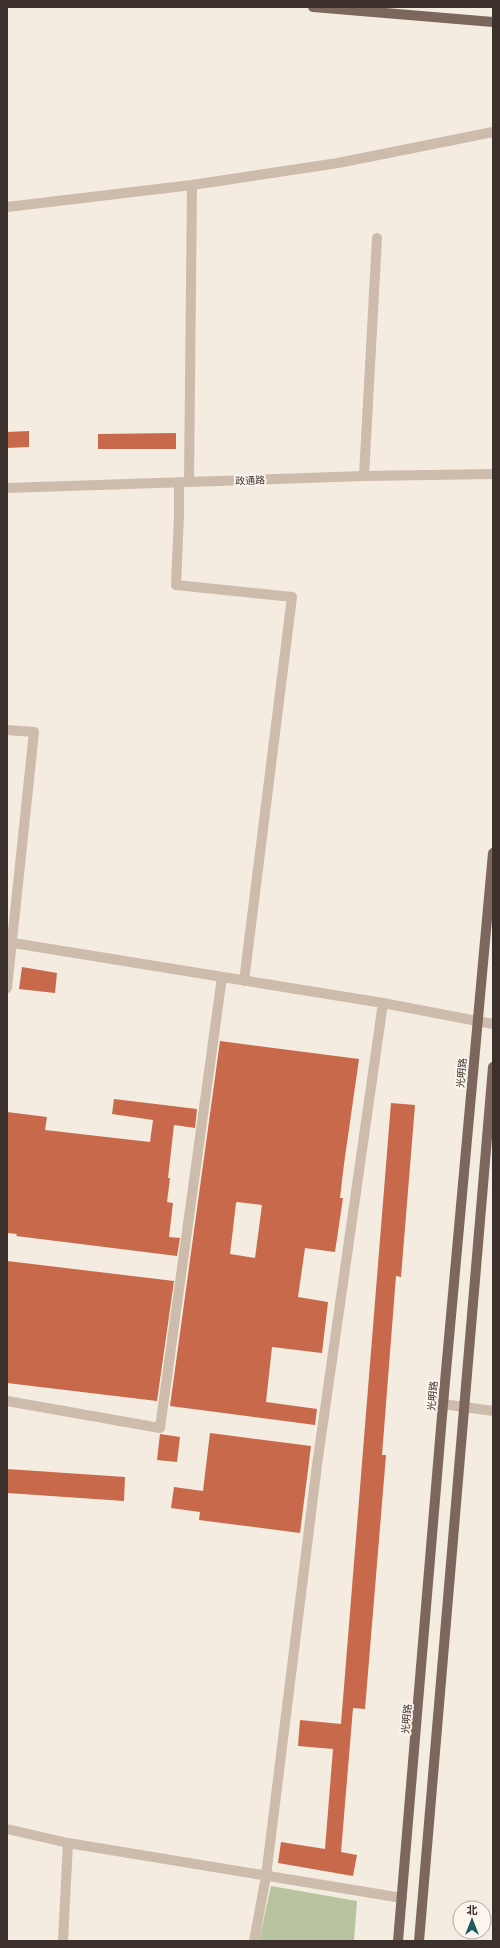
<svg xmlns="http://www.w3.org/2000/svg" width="500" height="1948" font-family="'Varela Round','Noto Sans SC',sans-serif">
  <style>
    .green { fill: #b8c4a0 }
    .building { fill: #c8694b; fill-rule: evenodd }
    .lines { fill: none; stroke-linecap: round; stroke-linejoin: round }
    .minor { stroke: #cdbbac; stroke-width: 10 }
    .major { stroke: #7d675c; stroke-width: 10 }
    .labels { text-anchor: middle; stroke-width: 4; stroke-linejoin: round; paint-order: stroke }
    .street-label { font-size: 10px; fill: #3b302b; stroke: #fbf5ee }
  </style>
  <rect width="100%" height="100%" fill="#f4ebe1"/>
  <path class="green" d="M 271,1886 L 357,1901 L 354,1941 L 259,1941 Z"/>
  <path class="building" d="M 29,431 L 29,447 L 7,448 L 7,432 Z
    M 176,433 L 176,449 L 98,449 L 98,434 Z
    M 22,967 L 57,973 L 55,993 L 19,989 Z
    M 220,1041 L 359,1059 L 344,1164 L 340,1198 L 343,1198 L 335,1252 L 305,1248 L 298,1297 L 328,1302 L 322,1353 L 272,1347 L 266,1402 L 317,1409 L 315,1425 L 170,1406 ZM 237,1202 L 262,1205 L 255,1258 L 230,1254 L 236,1203 Z
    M 114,1099 L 197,1109 L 195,1128 L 174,1125 L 168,1178 L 170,1178 L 167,1202 L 173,1203 L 169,1237 L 180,1238 L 177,1256 L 16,1236 L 17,1234 L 7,1233 L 7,1112 L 47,1117 L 45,1130 L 150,1142 L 153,1120 L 112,1114 Z
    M 391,1103 L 415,1105 L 401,1277 L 396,1276 L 382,1455 L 386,1455 L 365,1709 L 353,1708 L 341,1852 L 357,1855 L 353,1876 L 278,1863 L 281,1842 L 325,1849 L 333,1749 L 298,1746 L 300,1720 L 341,1724 Z
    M 7,1261 L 174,1281 L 157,1401 L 7,1383 Z
    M 210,1433 L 311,1446 L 300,1533 L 199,1520 L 200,1512 L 171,1508 L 174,1487 L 203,1491 Z
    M 160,1434 L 180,1437 L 177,1462 L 157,1460 Z
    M 7,1469 L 125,1477 L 124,1501 L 7,1493 Z"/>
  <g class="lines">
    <path class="minor" d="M 7,207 L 192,185 L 338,163 L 493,132
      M 364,476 L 377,238
      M 189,481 L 192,185
      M 179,482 L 179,515 L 176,585 L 292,597 L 244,981
      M 7,488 L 364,476 L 493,474
      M 7,730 L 34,732 L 7,988
      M 7,942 L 383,1003 L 493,1024
      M 7,1401 L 160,1428 L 222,977
      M 443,1404 L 493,1411
      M 7,1829 L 68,1843 L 402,1898
      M 63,1941 L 68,1843
      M 254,1941 L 266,1876 L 317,1465 L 383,1003"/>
    <path class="major" d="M 313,7 L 493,22
      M 398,1941 L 443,1404 L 493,853
      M 419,1941 L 493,1067"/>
  </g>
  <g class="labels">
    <g class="street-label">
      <text transform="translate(250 480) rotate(-2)" y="4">政通路</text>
      <text transform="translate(461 1073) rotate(-85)" y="4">光明路</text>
      <text transform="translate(432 1396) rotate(-85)" y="4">光明路</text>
      <text transform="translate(406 1719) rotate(-85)" y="4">光明路</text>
    </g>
  </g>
  <rect width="500" height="1948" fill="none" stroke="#3b302b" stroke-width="16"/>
  <g transform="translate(472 1920)"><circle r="19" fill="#fbf5ee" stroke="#aea6a0"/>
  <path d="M0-3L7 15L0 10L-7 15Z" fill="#1f5a5e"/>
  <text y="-6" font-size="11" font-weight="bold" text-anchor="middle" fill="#3b302b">北</text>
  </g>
</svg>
